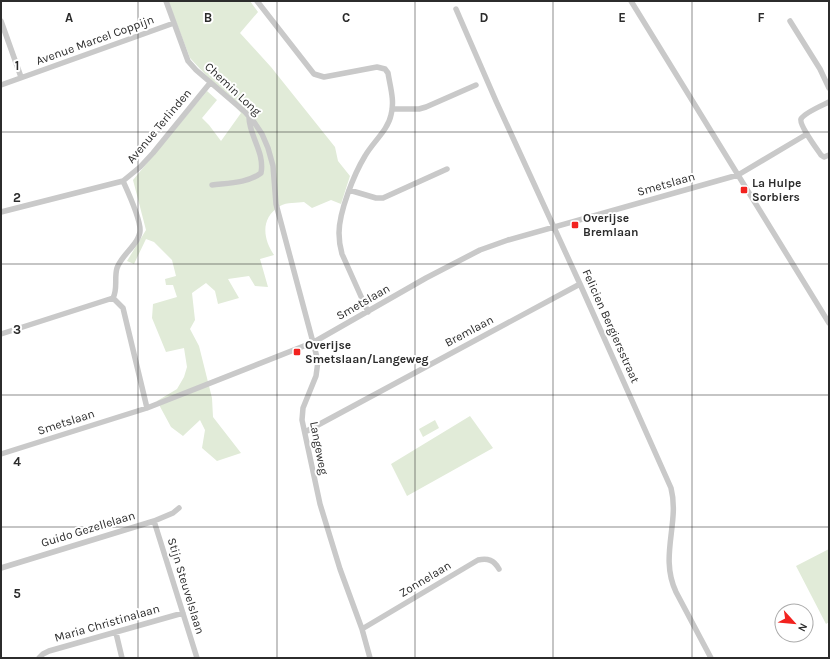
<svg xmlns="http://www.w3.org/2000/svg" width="830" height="659" font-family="Karla,sans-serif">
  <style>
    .green { fill: #e1ebd8 }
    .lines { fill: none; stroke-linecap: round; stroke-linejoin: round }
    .minor { stroke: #c9c9c9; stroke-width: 5.5 }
    .grid { fill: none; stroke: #2c2c2c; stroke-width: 1; stroke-opacity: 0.55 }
    .poi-dot { fill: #f2221f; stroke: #fff; stroke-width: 1.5 }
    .labels { text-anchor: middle; stroke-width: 4; stroke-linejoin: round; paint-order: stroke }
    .street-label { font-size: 12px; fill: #2c2c2c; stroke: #fff }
    .poi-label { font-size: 12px; font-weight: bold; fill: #2c2c2c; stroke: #fff; text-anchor: start }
    .grid-label { font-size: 13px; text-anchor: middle; font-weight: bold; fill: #2c2c2c; stroke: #fff; stroke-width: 4; stroke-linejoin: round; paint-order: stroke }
  </style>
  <rect width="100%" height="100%" fill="#fff"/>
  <path class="green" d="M 168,1 L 250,1 L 258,12 L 240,33 L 271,67 L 335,147 L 338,161 L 350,176 L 341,204 L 331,200 L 312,208 L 304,202 C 297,203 287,202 280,206 C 260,218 263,239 274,255 L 260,259 L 268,287 L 255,286 L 249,276 L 228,279 L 239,298 L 218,304 L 215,291 L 206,283 L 192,293 L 195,320 L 190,329 L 199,346 L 212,398 L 213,417 L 241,453 L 217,461 L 202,448 L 205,430 L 200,420 L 183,436 L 171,427 L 157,401 L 177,389 L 184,377 L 187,367 L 184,348 L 166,352 L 152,318 L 153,304 L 177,297 L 173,285 L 166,285 L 165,279 L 176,276 L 172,260 L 154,242 L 146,239 L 134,264 L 127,261 L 146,230 L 133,180 L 207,91 L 217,100 L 202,118 L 209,125 L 221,141 L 241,113 L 190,58 Z
    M 470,416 L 493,448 L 407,496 L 391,464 Z
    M 435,420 L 439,428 L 423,437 L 419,429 Z
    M 829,549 L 829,622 L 826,624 L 796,566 Z"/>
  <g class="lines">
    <path class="minor" d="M 166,1 L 188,61 L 196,70 L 245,112 L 254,122 L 262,134 L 268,148 L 273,166 L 276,204 L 318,361 L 316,376 L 303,408 L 302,420 L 320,504 L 340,569 L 362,629 L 370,658
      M 257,1 L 314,74 L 324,77 L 377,67 L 385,69 L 388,73 C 390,86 395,101 391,115 C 388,130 373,142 365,156 C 354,174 339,212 339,233 C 339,240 340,247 342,254 L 368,312
      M 631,1 L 829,323
      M 456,9 L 496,101 L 580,284 L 671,488 C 680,523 659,556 676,592 L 711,658
      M 1,21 L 21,77
      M 790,21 L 820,69 L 829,88
      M 1,85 L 174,23
      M 829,102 C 823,105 804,113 801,119 C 799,125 817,149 821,155 L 824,157 L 829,155
      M 392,109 L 419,109 L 426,107 L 476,85
      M 123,181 C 128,192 141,220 140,231 C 140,234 138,238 137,240 C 131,250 121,257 117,268 C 114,278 118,289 113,298 L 123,308 L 147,408
      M 212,185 C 228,183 248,183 261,173 C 265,152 249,136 249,117
      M 349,190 L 376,198 L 383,198 L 447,169
      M 1,212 L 123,181 L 140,167 L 153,153 L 210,83
      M 1,334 L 113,298
      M 305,432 L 580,284
      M 1,454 L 147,408 L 314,342 L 426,278 L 480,250 L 508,240 L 738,175 L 807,134
      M 154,521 L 197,658
      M 1,568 L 154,521 L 173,513 L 179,508
      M 362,629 L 478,560 C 488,558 494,560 499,569
      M 116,633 L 122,658
      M 39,658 L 43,654 L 49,651 L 183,613"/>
  </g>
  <path class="grid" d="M 138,1 L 138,658M 277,1 L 277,658M 415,1 L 415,658M 553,1 L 553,658M 692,1 L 692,658M 1,132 L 829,132M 1,264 L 829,264M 1,395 L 829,395M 1,527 L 829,527"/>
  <g class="poi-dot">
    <rect x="740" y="186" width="8" height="8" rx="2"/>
    <rect x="571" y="221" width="8" height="8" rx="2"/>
    <rect x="293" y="348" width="8" height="8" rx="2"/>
  </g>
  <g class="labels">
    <g class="street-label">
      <text transform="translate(95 40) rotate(-20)" y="4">Avenue Marcel Coppijn</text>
      <text transform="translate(233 89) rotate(43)" y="4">Chemin Long</text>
      <text transform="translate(159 126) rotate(-50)" y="4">Avenue Terlinden</text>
      <text transform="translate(666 184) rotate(-16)" y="4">Smetslaan</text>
      <text transform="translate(363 302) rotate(-30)" y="4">Smetslaan</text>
      <text transform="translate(611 326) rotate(66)" y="4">Felicien Bergiersstraat</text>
      <text transform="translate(469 331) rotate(-28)" y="4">Bremlaan</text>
      <text transform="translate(66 422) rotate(-18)" y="4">Smetslaan</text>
      <text transform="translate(319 448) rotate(79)" y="4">Langeweg</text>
      <text transform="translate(88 529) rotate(-17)" y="4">Guido Gezellelaan</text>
      <text transform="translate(425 579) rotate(-31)" y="4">Zonnelaan</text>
      <text transform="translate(186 586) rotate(73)" y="4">Stijn Steuvelslaan</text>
      <text transform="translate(107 623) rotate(-16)" y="4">Maria Christinalaan</text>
    </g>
    <g class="poi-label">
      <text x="752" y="187">La Hulpe<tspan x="752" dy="14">Sorbiers</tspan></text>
      <text x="583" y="222">Overijse<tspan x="583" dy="14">Bremlaan</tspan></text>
      <text x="305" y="349">Overijse<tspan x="305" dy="14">Smetslaan/Langeweg</tspan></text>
    </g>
  </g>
  <g class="grid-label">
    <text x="69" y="22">A</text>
    <text x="208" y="22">B</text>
    <text x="346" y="22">C</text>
    <text x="484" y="22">D</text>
    <text x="622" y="22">E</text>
    <text x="761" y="22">F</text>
    <text x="17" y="70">1</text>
    <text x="17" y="202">2</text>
    <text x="17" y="334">3</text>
    <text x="17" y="466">4</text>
    <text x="17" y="598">5</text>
  </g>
  <rect width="830" height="659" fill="none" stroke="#2c2c2c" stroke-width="4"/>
  <g transform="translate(794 623) rotate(117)"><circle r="19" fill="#ffffff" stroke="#ababab"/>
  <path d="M0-3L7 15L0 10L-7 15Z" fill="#f2221f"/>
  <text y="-6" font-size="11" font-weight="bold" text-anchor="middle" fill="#2c2c2c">N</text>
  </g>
</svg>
